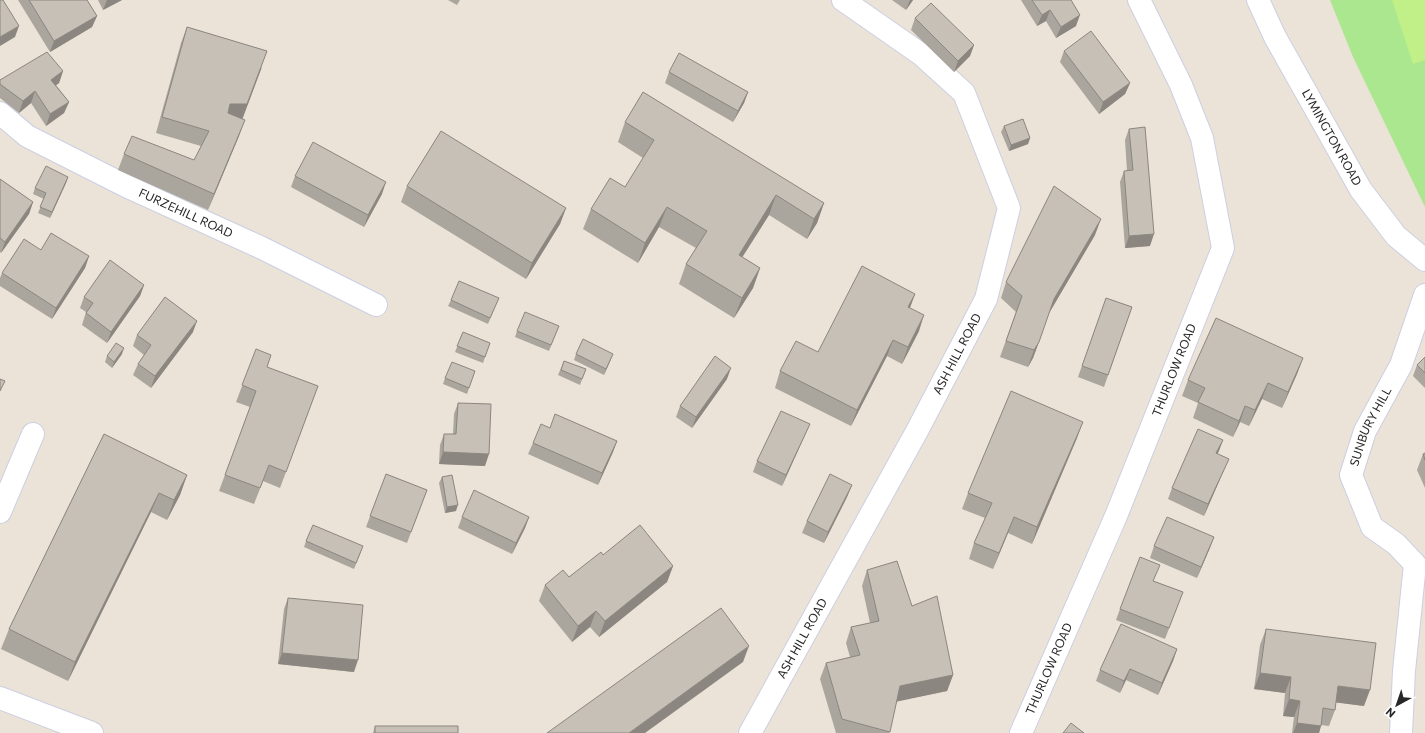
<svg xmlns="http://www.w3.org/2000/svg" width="1425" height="733" font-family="Commissioner,sans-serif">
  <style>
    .green { fill: #aae78e }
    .pitch { fill: #c1f088 }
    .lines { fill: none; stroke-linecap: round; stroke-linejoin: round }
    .minor-casing { stroke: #cccfe2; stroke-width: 24 }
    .tertiary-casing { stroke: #cccfe2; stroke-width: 24 }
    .minor { stroke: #fff; stroke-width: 22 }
    .tertiary { stroke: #fff; stroke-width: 22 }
    .wall { fill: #aaa59d }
    .shaded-wall { fill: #8b8680 }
    .building { fill: #c6c0b7; stroke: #8b8680 }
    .labels { text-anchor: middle; stroke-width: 3; stroke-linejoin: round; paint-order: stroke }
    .street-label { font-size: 12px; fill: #272727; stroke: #fff }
  </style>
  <rect width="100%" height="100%" fill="#ebe3d7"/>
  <path class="green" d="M 1330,0 L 1425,0 L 1425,207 L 1353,57 Z"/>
  <path class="pitch" d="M 1392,0 L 1425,0 L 1425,60 L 1413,64 Z"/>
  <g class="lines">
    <g class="minor-casing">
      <g id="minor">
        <path id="s1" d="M 0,113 L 27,136 L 126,186 L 262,248 L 376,305"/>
        <path d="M 0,512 L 33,434"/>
        <path d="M 0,698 L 92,733"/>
        <path id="s2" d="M 750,733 L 917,431 L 986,299 L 1009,208 L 964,93 L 922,55 L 843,0"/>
        <path id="s3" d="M 1021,733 L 1116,516 L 1223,248 L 1202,138 L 1181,85 L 1139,0"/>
        <path id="s4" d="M 1401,733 L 1404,671 L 1415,564 L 1396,544 L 1372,527 L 1351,475 L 1365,431 L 1401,365 L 1425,295"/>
      </g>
    </g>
    <g class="tertiary-casing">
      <g id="tertiary">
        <path id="s5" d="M 1258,0 L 1275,37 L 1361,190 L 1396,236 L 1425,260"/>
      </g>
    </g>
    <use href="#minor" class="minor"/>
    <use href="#tertiary" class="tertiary"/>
  </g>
  <path class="wall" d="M 18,0 L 87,0 L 97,16 L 92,27 L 50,52 Z
    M 98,0 L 122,0 L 103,10 Z
    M 448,0 L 460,0 L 457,5 Z
    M 892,0 L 913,0 L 906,10 Z
    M 1021,0 L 1071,0 L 1076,26 L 1056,38 L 1046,21 L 1037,26 Z
    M 915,18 L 974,45 L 970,56 L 954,72 L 911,30 Z
    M 187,27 L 267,51 L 242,119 L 239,136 L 208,210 L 118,170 L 124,154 L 194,160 L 201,146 L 156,133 L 181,43 Z
    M 1064,51 L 1130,83 L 1125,94 L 1099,114 L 1060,62 Z
    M 63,71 L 59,83 L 56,85 L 69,102 L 64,113 L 46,126 L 31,103 L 19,113 L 0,98 L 0,80 Z
    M 669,72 L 748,92 L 744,103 L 733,122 L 665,83 Z
    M 625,122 L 824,203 L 817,223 L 807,239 L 769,215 L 742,257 L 760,268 L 753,288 L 734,318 L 679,284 L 686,264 L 696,248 L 659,227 L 638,263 L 583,229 L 591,209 L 625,187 L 643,158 L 618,142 Z
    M 1004,126 L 1030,138 L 1028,144 L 1009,151 L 1001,132 Z
    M 1129,129 L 1150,246 L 1125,248 L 1120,182 L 1124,171 L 1127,171 L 1125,140 Z
    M 295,176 L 382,194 L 364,227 L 291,187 Z
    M 68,177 L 66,183 L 50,218 L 38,213 L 44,199 L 33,194 L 35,188 Z
    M 0,179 L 33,202 L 29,214 L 1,253 L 0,252 Z
    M 407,186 L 566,208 L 560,224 L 526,279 L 401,202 Z
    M 1095,235 L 1049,313 L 1033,358 L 1028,367 L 1000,357 L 1016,312 L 1001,298 L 1006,282 Z
    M 89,256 L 85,268 L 52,319 L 0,286 L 0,278 L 2,273 Z
    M 144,285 L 140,296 L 107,343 L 82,325 L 86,312 L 80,308 L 84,297 Z
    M 915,294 L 910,308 L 919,331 L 902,364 L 887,356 L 851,426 L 775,388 L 780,371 L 818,352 Z
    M 499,298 L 488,324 L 448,306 L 451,300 Z
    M 1106,298 L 1132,307 L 1104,387 L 1078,377 Z
    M 559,326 L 549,351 L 515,337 L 517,331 Z
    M 193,332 L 151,388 L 133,375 L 138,364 L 144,355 L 133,346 L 137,335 Z
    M 463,332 L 490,343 L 483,363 L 455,352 Z
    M 256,349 L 267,367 L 318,386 L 280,488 L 263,481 L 254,504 L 219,491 L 250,407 L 236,402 Z
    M 122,354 L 112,368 L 105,362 L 107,356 Z
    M 576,354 L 611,359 L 604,375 L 574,360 Z
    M 1425,357 L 1425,388 L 1413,376 L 1417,365 Z
    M 1303,358 L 1297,374 L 1282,408 L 1262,399 L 1249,426 L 1240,422 L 1233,437 L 1193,418 L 1198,403 L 1182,396 L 1188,380 Z
    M 564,361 L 586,369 L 580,385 L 558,375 Z
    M 475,371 L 467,394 L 443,384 L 445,378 Z
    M 727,379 L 692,428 L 676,417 L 680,406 Z
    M 458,403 L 485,466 L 439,464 L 440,445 L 444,434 L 453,434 L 454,414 Z
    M 810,424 L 805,435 L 782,486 L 753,472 L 757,461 Z
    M 104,434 L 187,475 L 180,495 L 167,520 L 151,512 L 68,681 L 1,649 L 9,629 Z
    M 1077,438 L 1032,544 L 1008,533 L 993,569 L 969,559 L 974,543 L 985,518 L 962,509 L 968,493 Z
    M 1223,440 L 1217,454 L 1224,470 L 1204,516 L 1168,499 L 1172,488 Z
    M 617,441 L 613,452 L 598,485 L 528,454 L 533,443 Z
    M 1425,453 L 1425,488 L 1417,470 L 1423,454 Z
    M 386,474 L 427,490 L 407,543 L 366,527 Z
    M 442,477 L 456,511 L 445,513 L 439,483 Z
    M 852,485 L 847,497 L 824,543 L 802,533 L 807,521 Z
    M 462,517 L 529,517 L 525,528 L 512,554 L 458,528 Z
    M 1214,537 L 1197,578 L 1150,558 L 1154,546 Z
    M 306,541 L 361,552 L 354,569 L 304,547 Z
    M 603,555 L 673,566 L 667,582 L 599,637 L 590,627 L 572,642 L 539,601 L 545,585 L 569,577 Z
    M 867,570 L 912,606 L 953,675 L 947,691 L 897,701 L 889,733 L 836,733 L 820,679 L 826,663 L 850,657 L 846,643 L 851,627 L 870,623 L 862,586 Z
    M 1154,581 L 1183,592 L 1165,639 L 1116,620 L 1120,609 Z
    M 288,598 L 354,672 L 278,664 L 284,609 Z
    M 1266,629 L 1364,706 L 1336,702 L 1335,710 L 1329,726 L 1321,725 L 1319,733 L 1292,733 L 1294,717 L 1283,716 L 1285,693 L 1254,689 L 1260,645 Z
    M 1177,649 L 1173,661 L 1158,695 L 1126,680 L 1120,693 L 1096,681 L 1100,670 Z
    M 375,726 L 458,733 L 373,733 Z"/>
  <path class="shaded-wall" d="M 107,0 L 122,0 L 103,10 Z
    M 910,0 L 913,0 L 906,10 Z
    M 1050,10 L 1046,21 L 1037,26 L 1042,15 Z
    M 1080,15 L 1076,26 L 1056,38 L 1061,27 Z
    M 97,16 L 92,27 L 50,52 L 54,41 Z
    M 19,26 L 15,37 L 0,46 L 0,37 Z
    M 974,45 L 970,56 L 954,72 L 958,61 Z
    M 262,67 L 242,120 L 224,120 L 230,104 Z
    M 63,71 L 59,83 L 47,92 L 51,80 Z
    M 1130,83 L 1125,94 L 1099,114 L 1103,102 Z
    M 35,91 L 31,103 L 19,113 L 23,101 Z
    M 748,92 L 744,103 L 733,122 L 738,111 Z
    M 69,102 L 64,113 L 46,126 L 50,114 Z
    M 245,120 L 239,136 L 208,210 L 214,194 Z
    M 1030,138 L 1028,144 L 1009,151 L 1011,145 Z
    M 68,177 L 66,183 L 50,218 L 52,212 Z
    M 386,182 L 382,194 L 364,227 L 368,215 Z
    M 776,195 L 769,215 L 731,275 L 739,255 Z
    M 33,202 L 29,214 L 1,253 L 5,242 Z
    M 824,203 L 817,223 L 807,239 L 814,219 Z
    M 667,207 L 659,227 L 638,263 L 645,243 Z
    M 566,208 L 560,224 L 526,279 L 532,263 Z
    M 1101,219 L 1095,235 L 1048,315 L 1054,299 Z
    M 1154,234 L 1150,246 L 1125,248 L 1129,236 Z
    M 89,256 L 85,268 L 52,319 L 56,308 Z
    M 760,268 L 753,288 L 734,318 L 742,298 Z
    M 144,285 L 140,296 L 107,343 L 111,332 Z
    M 915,294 L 909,310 L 908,307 Z
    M 924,315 L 919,331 L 902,364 L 908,347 Z
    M 197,321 L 193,332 L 151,388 L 155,376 Z
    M 893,340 L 887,356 L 851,426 L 857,410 Z
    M 1039,342 L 1033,358 L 1028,367 L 1034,350 Z
    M 124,348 L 122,354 L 112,368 L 114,362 Z
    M 613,354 L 611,359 L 604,375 L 606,369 Z
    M 1303,358 L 1297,374 L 1282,408 L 1288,392 Z
    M 731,368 L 727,379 L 692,428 L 696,417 Z
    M 1268,383 L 1262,399 L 1249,426 L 1255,410 Z
    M 1245,406 L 1240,422 L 1233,437 L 1239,421 Z
    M 1083,422 L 1077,438 L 1032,544 L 1037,527 Z
    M 810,424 L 805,435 L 782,486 L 786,475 Z
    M 1223,440 L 1219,451 L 1212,465 L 1216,453 Z
    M 617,441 L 613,452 L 598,485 L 602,473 Z
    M 443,452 L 489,454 L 485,466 L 439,464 Z
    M 1229,459 L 1224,470 L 1204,516 L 1208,504 Z
    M 187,475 L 180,495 L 167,520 L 174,500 Z
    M 852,485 L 847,497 L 824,543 L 828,532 Z
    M 159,493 L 151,512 L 68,681 L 75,662 Z
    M 458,505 L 456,511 L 445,513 L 447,507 Z
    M 529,517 L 525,528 L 512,554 L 516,543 Z
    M 1014,517 L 1008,533 L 993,569 L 999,553 Z
    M 1214,537 L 1210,548 L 1197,578 L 1201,567 Z
    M 673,566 L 667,582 L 599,637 L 605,621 Z
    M 596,611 L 590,627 L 572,642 L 578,626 Z
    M 749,646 L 743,662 L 645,733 L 629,733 Z
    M 1177,649 L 1173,661 L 1158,695 L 1162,683 Z
    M 282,653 L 358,660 L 354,672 L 278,664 Z
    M 1130,669 L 1126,680 L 1120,693 L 1124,681 Z
    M 1260,673 L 1291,677 L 1285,693 L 1254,689 Z
    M 953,675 L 947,691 L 895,702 L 900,686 Z
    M 1338,686 L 1370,690 L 1364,706 L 1332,702 Z
    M 1289,699 L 1300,701 L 1294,717 L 1283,716 Z
    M 1297,723 L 1321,726 L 1319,733 L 1293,733 Z"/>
  <path class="building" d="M 0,0 L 3,0 L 19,26 L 0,37 Z
    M 29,0 L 87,0 L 97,16 L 54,41 Z
    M 1032,0 L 1071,0 L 1080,15 L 1061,27 L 1050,10 L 1042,15 Z
    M 931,3 L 974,45 L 958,61 L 915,18 Z
    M 187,27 L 267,51 L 247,104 L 230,104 L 228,113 L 245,120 L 214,194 L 124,154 L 132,136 L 194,160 L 209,131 L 162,117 Z
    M 1091,31 L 1130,83 L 1103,102 L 1064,51 Z
    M 47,52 L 63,71 L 51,80 L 69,102 L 50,114 L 35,91 L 23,101 L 0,84 L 0,80 Z
    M 679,53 L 748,92 L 738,111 L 669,72 Z
    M 643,92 L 824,203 L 814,219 L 776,195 L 739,255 L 760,268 L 742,298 L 686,264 L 707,231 L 667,207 L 645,243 L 591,209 L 610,178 L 625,187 L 654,140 L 625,122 Z
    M 1023,119 L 1030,138 L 1011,145 L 1004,126 Z
    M 1145,127 L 1154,234 L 1129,236 L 1124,171 L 1133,170 L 1129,129 Z
    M 441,131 L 566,208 L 532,263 L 407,186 Z
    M 313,142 L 386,182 L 368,215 L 295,176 Z
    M 46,166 L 68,177 L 52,212 L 40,207 L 46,193 L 35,188 Z
    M 0,179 L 33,202 L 5,242 L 0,238 Z
    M 1054,186 L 1101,219 L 1054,299 L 1039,342 L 1034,350 L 1006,341 L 1022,296 L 1006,282 Z
    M 51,233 L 89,256 L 56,308 L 2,273 L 24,239 L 41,250 Z
    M 110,260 L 144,285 L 111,332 L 86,313 L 93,303 L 84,297 Z
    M 862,266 L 915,294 L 908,307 L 924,315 L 908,347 L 893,340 L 857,410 L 780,371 L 796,341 L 818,352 Z
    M 459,281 L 499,298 L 490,318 L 451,300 Z
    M 165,297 L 197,321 L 155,376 L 138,364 L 151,345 L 137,335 Z
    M 1106,298 L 1132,307 L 1108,375 L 1082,366 Z
    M 525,312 L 559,326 L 551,345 L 517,331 Z
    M 1216,318 L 1303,358 L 1288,392 L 1268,383 L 1255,410 L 1245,406 L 1239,421 L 1198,402 L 1205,388 L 1188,380 Z
    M 463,332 L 490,343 L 485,357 L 457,346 Z
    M 583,339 L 613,354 L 606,369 L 576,354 Z
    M 116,343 L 124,348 L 114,362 L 107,356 Z
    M 256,349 L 271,355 L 267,367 L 318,386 L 286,472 L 269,465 L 260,488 L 225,475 L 256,391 L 242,385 Z
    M 715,356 L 731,368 L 696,417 L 680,406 Z
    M 1425,357 L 1425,373 L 1417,365 Z
    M 564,361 L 586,369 L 582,379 L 561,370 Z
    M 452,362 L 475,371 L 469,388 L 445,378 Z
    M 0,379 L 5,381 L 0,391 Z
    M 1011,391 L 1083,422 L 1037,527 L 1014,517 L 999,553 L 974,543 L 992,503 L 968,493 Z
    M 458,403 L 491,404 L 489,454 L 443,452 L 444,434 L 456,434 Z
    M 781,411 L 810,424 L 786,475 L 757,461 Z
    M 555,414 L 617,441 L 602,473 L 533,443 L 541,424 L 550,428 Z
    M 1198,429 L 1223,440 L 1216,453 L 1229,459 L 1208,504 L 1172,488 Z
    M 104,434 L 187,475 L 174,500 L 159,493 L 75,662 L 9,629 Z
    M 1425,453 L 1425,460 L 1423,454 Z
    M 386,474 L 427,490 L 411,532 L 370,516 Z
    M 830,474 L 852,485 L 828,532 L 807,521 Z
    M 452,475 L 458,505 L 447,507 L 442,477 Z
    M 474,490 L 529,517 L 516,543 L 462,517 Z
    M 1167,517 L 1214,537 L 1201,567 L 1154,546 Z
    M 313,525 L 363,546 L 356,563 L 306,541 Z
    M 640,525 L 673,566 L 605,621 L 596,611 L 578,626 L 545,585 L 563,570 L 569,577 L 601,552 L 603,555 Z
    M 1140,557 L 1160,565 L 1153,581 L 1183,592 L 1169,628 L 1120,609 Z
    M 897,561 L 912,606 L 937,596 L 953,675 L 900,686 L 890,732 L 842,719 L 826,663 L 860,655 L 851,627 L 879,621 L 867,570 Z
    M 288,598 L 363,605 L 358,660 L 282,653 Z
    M 721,608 L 749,646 L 629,733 L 547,733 Z
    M 1121,624 L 1177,649 L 1162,683 L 1130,669 L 1124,681 L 1100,670 Z
    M 1266,629 L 1376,643 L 1370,690 L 1338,686 L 1335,710 L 1323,708 L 1321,726 L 1297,723 L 1300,701 L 1289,699 L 1291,677 L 1260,673 Z
    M 1071,723 L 1084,733 L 1063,733 Z
    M 375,726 L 458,726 L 458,733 L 375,733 Z"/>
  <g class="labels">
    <g class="street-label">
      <text dy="4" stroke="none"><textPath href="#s5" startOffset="156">LYMINGTON ROAD</textPath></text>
      <text dy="4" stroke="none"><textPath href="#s1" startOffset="212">FURZEHILL ROAD</textPath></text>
      <text dy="4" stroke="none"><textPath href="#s2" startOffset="432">ASH HILL ROAD</textPath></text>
      <text dy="4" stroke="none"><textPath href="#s3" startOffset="394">THURLOW ROAD</textPath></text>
      <text dy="4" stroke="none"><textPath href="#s4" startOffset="335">SUNBURY HILL</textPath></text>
      <text dy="4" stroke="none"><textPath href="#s2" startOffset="108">ASH HILL ROAD</textPath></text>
      <text dy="4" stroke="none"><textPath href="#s3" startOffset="70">THURLOW ROAD</textPath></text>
    </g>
  </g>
  <g transform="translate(1397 705) rotate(220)" stroke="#ffffff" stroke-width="3" paint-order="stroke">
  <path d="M0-3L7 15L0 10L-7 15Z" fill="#272727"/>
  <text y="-6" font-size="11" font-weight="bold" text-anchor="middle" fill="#272727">N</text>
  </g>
</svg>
